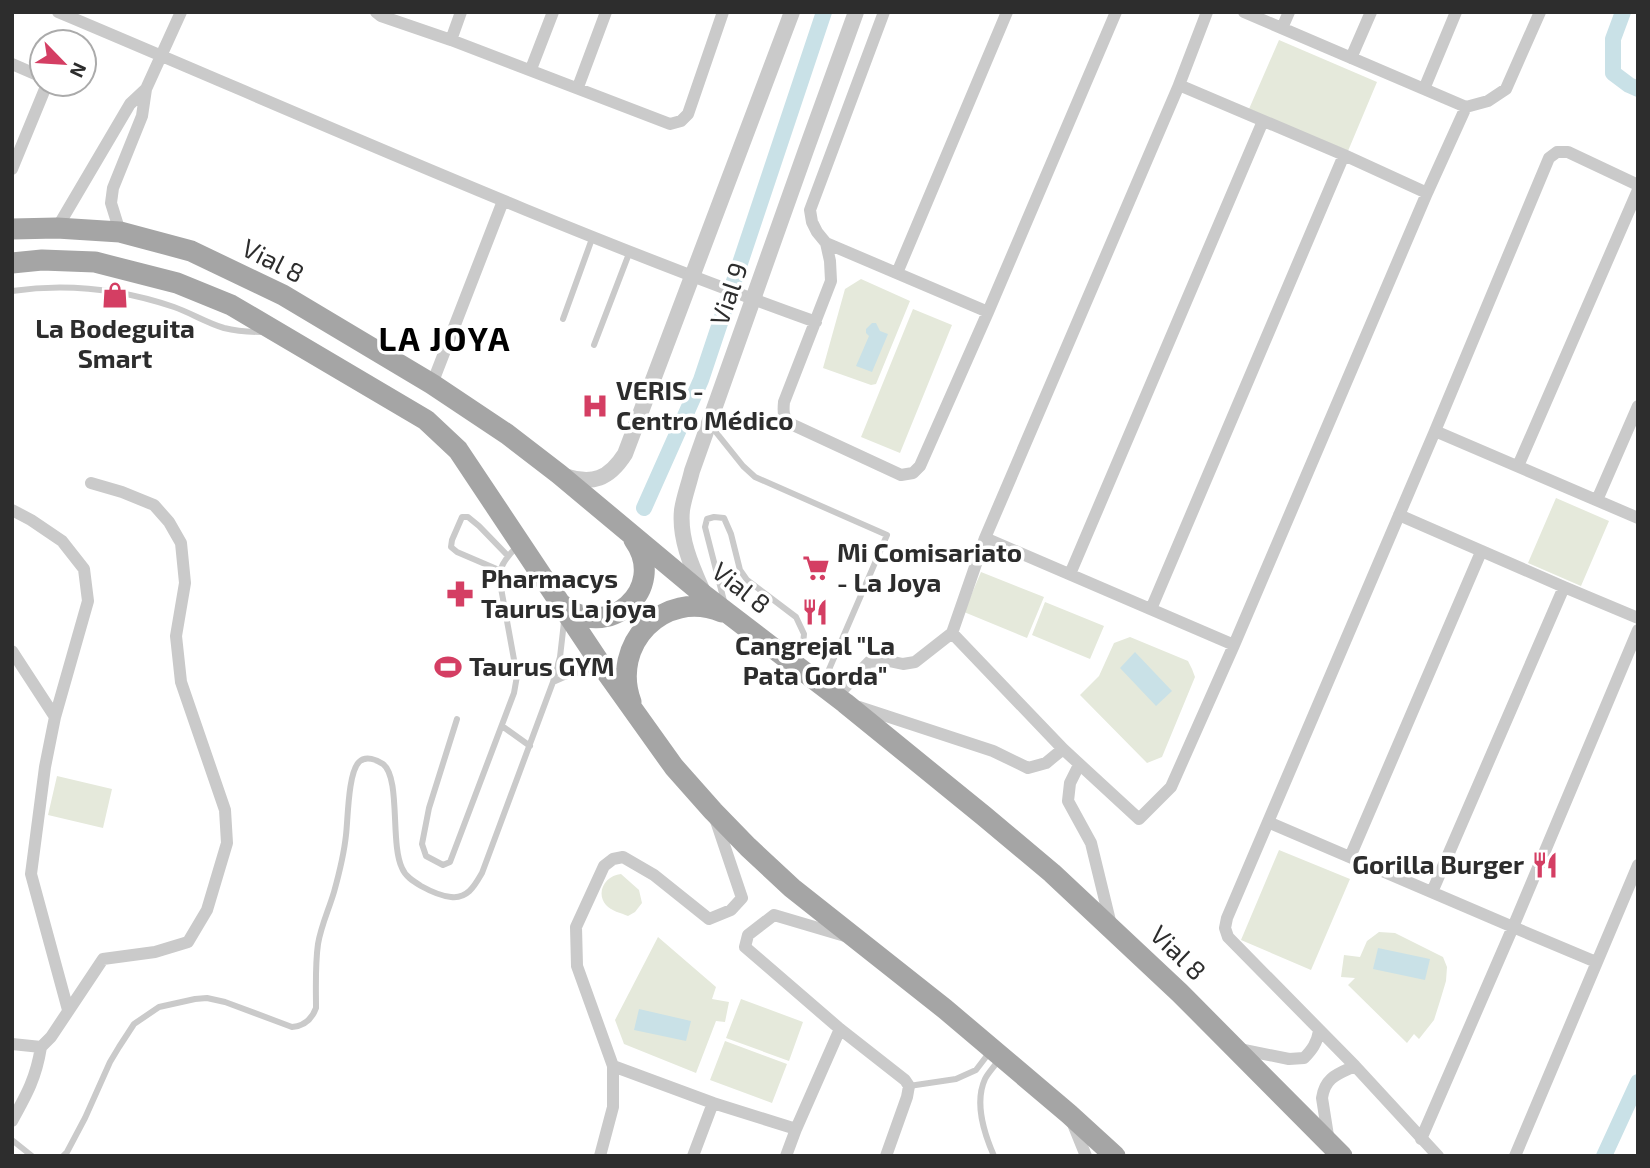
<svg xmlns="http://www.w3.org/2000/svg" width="1650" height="1168" font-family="'Exo 2',sans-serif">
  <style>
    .green { fill: #e5e9db }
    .water { fill: #c9e1e7 }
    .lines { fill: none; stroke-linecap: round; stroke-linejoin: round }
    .canal { stroke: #c9e1e7; stroke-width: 16 }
    .service { stroke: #cacaca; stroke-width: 6 }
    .minor { stroke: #cacaca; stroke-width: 12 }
    .tertiary { stroke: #cacaca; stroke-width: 16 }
    .primary { stroke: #a5a5a5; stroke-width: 21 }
    .labels { text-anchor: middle; stroke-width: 7; stroke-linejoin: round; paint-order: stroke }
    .street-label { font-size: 26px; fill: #2d2d2d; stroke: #fff }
    .poi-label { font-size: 26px; font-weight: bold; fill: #2d2d2d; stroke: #fff; text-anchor: start }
    .district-label { font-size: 33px; font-weight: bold; letter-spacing: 2px; fill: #000; stroke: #fff }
  </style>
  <rect width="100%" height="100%" fill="#fff"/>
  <path class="green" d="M 1279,40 L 1377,82 L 1348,151 L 1249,109 Z
    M 861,279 L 910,301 L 876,384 L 871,385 L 823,368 L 845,289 Z
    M 913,309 L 952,325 L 900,453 L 861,437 Z
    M 1556,498 L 1609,521 L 1581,586 L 1528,563 Z
    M 981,572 L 1044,597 L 1027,638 L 964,612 Z
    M 1045,602 L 1104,626 L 1090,659 L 1032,635 Z
    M 1130,637 L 1188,661 L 1192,669 L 1195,677 L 1162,757 L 1147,763 L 1080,695 L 1099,676 L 1114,643 Z
    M 57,776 L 112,789 L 103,828 L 48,815 Z
    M 1279,850 L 1350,879 L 1311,970 L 1241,940 Z
    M 621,874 L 639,890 L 642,903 L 635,912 L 628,916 C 621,913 611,911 606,905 C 595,892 606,875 621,874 Z
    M 1379,932 L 1395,933 L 1443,957 L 1447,967 L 1446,981 L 1440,1001 L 1434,1020 L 1419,1039 L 1414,1034 L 1407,1043 L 1348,985 L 1355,978 L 1341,977 L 1344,955 L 1360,957 L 1367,941 Z
    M 658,937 L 716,987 L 712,999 L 729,1002 L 725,1022 L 716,1021 L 696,1073 L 624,1044 L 615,1020 Z
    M 741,999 L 803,1022 L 789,1061 L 726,1038 Z
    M 725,1041 L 787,1064 L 772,1103 L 710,1080 Z"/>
  <path class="water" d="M 872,323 L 876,323 L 880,331 L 888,334 L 872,372 L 856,366 L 869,336 L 866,333 L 866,329 Z
    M 1135,652 L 1172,691 L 1156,706 L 1120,668 Z
    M 1378,948 L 1430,959 L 1425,980 L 1373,969 Z
    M 639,1009 L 691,1021 L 686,1041 L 634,1030 Z"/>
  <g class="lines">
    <path class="canal" d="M 1623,12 L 1613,39 L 1613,73 L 1629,85 L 1638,89
      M 644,508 L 701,380 L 824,12
      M 1604,1156 L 1638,1082"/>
    <path class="service" d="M 12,291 C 67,283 121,289 174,307 C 191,313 207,323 224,328 C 236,331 250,332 262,332
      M 563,319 L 593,236
      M 594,345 L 630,251
      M 711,426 L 743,466 L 755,477 L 887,535 L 824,681
      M 499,570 L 457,552 L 451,547 L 452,540 L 462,517 L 468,517 L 479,526 L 508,556
      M 724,601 L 705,527 L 707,519 L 714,517 L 724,518 L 731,534 L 740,570 L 747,580 L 796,617 L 804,634 L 803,644 L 796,659
      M 553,682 L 560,657 L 564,622
      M 457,719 L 429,808 L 422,844 L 426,856 L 443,865 L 450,862 L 514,693 L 517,676 L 499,577 C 500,564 509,554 518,546
      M 502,726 L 530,746
      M 909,1086 L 956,1079 L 976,1070 L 989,1053
      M 12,1140 L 32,1156
      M 63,1156 L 67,1152 L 85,1118 L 110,1062 L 119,1047 L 134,1024 L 159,1007 L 195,999 L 207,998 L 225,1002 L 292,1027 C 304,1026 312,1019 316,1008 C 316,987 315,965 318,944 C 321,926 329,909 334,892 C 339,874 344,854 346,835 C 348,819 348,773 359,762 C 366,755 377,760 383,764 C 401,778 390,844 402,868 C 405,876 413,881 421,886 C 430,891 440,896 451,897 C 468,899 475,885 482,873 L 553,682 C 568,675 581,670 598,669
      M 994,1156 C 984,1133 974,1103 985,1079 C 988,1073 994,1067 998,1061"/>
    <path class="minor" d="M 58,12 C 310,118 559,230 816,322
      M 376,12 L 381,16 L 451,40 L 670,124 L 681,121 L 688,114 L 723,12
      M 884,12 L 810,210 L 812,222 L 817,232 L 826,243 L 830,261 L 831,281 L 784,402 C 783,412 783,418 791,424 L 901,475 L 913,473 L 920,466 L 988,312 L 1116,12
      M 1207,12 L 1179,85 L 1344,155 L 1427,193 L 1466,107
      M 1244,12 L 1466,107 L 1488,101 L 1506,89 L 1540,12
      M 1282,28 L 1289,12
      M 451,40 L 461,12
      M 1351,58 L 1371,12
      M 12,64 L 42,77
      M 531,69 L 553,12
      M 1179,85 L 985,538 L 952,633 L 1063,749 L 1139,819 L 1171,787 L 1234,645 L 1427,193
      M 578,87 L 606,12
      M 1424,89 L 1456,12
      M 12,169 L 47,84
      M 57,228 L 130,104 L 146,89
      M 120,232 L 111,203 L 113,188 L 142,116 L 146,89 L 181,12
      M 826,243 L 988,312
      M 897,273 L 1007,12
      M 432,384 L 503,201
      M 1435,431 L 1549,158 L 1557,152 L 1568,152 L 1638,185
      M 1518,466 L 1638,190
      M 1597,500 L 1638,406
      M 12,510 L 31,520 L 62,541 L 84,569 L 88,601 L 55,717 L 45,767 L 31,874 L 68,1010
      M 1399,515 L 1564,587
      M 985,538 L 1234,645
      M 1070,574 L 1263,121
      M 1151,609 L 1344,155
      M 12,651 L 55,717
      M 836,697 L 869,662 L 884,660 L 903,664 L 915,662 L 952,633
      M 859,707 L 993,751 L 1028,768 L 1046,763 L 1063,749
      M 1079,765 L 1070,783 L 1068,801 L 1091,843 L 1111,925
      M 1268,822 L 1513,927 L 1421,1139
      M 1350,857 L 1481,552
      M 1432,892 L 1564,587 L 1638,618
      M 845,936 L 774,915 L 748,935 L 745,947 L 840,1029 L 905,1080 L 909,1086 L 907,1097 L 886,1156
      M 1596,962 L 1513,927 L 1638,630
      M 12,1044 L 41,1047 L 51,1037 L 103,959 L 155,952 L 188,942 L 207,910 L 227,843 L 225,810 L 181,682 L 176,636 L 185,583 L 181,543 L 169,522 L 154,505 L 122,492 L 91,483
      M 1239,1049 L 1289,1059 L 1304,1058 C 1312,1050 1317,1043 1319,1031
      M 613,1066 L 713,1103 L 693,1156
      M 713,1103 L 796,1129 L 840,1029
      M 12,1121 C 27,1094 36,1078 41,1047
      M 1073,1124 L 1086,1156
      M 1329,1142 L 1322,1098 C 1325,1077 1338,1074 1355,1066
      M 600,1156 L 613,1107 L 613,1066 L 577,966 L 576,927 L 604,866 L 613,859 L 623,857 L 654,875 L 709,919 L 731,910 L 742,898 L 715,818
      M 786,1156 L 796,1129
      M 1438,1156 L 1355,1066 L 1228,937 L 1225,928 L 1227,918 L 1435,431 L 1638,518
      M 1515,1156 L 1638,865"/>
    <path class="tertiary" d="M 564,476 C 593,485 609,479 625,454 L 792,12
      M 703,592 C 692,567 679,539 682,510 C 684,497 689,484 692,471 L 806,150 L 856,12"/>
    <path class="primary" d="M 12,229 L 57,228 L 120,232 L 191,251 L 283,295 L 432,384 L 507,434 L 559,474 L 704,595 L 845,703 L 984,816 L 1052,873 L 1180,993 L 1342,1156
      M 12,263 L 42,260 L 95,262 L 177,283 L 231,305 L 426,420 L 458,450 L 604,669 L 674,767 L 713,811 L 748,847 L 792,888 L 945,1009 L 1069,1114 L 1115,1156
      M 561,604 C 607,644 669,589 634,540
      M 631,702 C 610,645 663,588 722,612"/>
  </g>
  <defs>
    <g id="shop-bare" transform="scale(2.1)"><path d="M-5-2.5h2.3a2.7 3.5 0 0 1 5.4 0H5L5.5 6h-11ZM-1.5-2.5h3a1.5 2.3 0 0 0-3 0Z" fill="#d43e63" stroke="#fff" stroke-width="2.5" paint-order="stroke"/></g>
    <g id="hospital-bare" transform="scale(2.1)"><path d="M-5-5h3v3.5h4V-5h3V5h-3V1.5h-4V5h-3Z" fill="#d43e63" stroke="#fff" stroke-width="2.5" paint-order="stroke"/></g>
    <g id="supermarket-bare" transform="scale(2.1)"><path d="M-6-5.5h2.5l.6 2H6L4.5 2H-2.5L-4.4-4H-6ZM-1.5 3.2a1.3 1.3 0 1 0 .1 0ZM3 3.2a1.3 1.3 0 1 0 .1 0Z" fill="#d43e63" stroke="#fff" stroke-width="2.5" paint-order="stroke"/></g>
    <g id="pharmacy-bare" transform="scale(2.1)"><path d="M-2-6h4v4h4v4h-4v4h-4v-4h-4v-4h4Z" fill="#d43e63" stroke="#fff" stroke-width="2.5" paint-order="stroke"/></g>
    <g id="restaurant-bare" transform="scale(2.1)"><path d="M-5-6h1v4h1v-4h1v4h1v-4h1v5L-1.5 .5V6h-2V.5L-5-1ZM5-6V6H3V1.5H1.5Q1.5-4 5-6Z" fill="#d43e63" stroke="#fff" stroke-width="2.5" paint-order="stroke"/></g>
    <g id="stadium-bare" transform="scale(2.1)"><path d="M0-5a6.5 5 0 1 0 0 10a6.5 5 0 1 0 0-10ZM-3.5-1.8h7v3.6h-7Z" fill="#d43e63" stroke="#fff" stroke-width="2.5" paint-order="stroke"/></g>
  </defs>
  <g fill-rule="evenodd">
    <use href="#shop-bare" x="115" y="295"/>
    <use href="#hospital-bare" x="595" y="406"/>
    <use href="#supermarket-bare" x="816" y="568"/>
    <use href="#pharmacy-bare" x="460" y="594"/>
    <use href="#restaurant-bare" x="815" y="612"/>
    <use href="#stadium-bare" x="448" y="667"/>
    <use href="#restaurant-bare" x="1545" y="865"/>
  </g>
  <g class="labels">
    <g class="street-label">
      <text transform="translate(273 261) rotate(27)" y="9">Vial 8</text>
      <text transform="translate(729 294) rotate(-71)" y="9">Vial 9</text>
      <text transform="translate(741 588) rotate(38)" y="9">Vial 8</text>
      <text transform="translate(1178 953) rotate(44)" y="9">Vial 8</text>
    </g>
    <g class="poi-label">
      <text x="115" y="338" text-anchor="middle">La Bodeguita<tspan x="115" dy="30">Smart</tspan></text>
      <text x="616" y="400">VERIS -<tspan x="616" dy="30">Centro Médico</tspan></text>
      <text x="837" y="562">Mi Comisariato<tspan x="837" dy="30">- La Joya</tspan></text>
      <text x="481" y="588">Pharmacys<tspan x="481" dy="30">Taurus La joya</tspan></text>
      <text x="815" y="655" text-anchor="middle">Cangrejal "La<tspan x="815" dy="30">Pata Gorda"</tspan></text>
      <text x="469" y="676">Taurus GYM</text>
      <text x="1524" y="874" text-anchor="end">Gorilla Burger</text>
    </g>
    <g class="district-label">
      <text x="445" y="351">LA JOYA</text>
    </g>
  </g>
  <rect width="1650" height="1168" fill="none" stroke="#2d2d2d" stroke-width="28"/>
  <g transform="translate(63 63) rotate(115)"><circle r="33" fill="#ffffff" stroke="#ababab" stroke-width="2"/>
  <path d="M0-5L12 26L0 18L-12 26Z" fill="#d43e63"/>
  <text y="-10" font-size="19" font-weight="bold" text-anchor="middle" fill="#2d2d2d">N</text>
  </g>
</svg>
